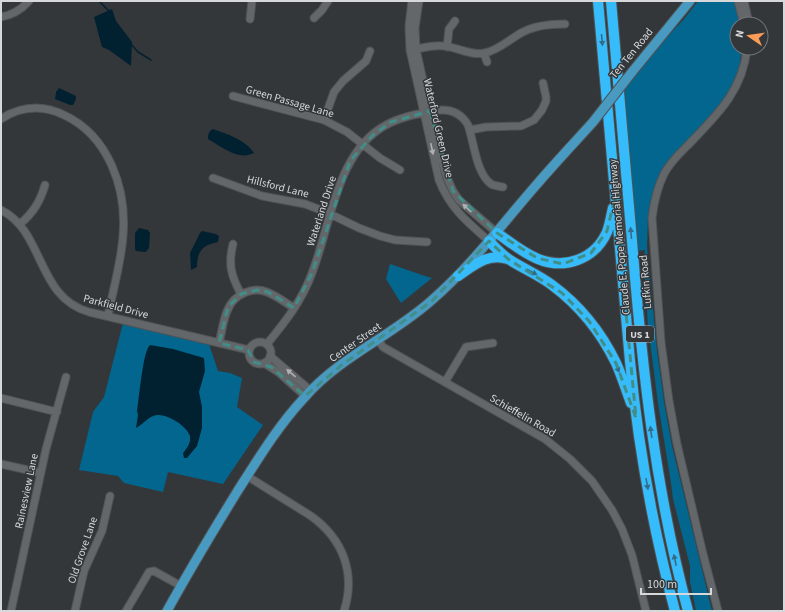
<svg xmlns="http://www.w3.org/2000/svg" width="785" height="612" font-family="'Source Sans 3',sans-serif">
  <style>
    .green { fill: #03668e }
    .water { fill: #022130 }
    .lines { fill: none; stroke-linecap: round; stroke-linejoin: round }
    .stream { stroke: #022130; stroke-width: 1.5 }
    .minor-casing { stroke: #4f5355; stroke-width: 9 }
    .major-casing { stroke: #4f5355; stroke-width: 11 }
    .highway-casing { stroke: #4f5355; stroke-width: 12 }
    .minor { stroke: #63676a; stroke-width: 7 }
    .major { stroke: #499ac1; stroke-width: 9 }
    .highway { stroke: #37bcfb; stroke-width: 10 }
    .major-bridge-casing { stroke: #4f5355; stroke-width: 11; stroke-linecap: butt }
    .major-bridge { stroke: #499ac1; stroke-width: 9 }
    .oneway { fill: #356c87 }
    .oneway2 { fill: #aeb0b3 }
    .marked { fill: none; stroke: #418e89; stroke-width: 3; stroke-dasharray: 8 5; stroke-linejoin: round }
    .labels { text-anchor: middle; stroke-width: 3; stroke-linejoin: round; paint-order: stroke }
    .shield { fill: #33373a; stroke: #a5a8aa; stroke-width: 1 }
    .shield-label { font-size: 10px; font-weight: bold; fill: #d6d8da }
    .street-label { font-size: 11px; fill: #d6d8da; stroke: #33373a }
  </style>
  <rect width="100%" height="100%" fill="#33373a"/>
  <path class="green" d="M 698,1 L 737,1 L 742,24 L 737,24 L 737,48 L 742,48 L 738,75 L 728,96 L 705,124 L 668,161 L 658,178 L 654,189 L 648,215 L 647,247 L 657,351 L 664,402 L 672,446 L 712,611 L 696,611 L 690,582 L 690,566 L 673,499 L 671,483 L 658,403 L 648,326 L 644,259 L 645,250 L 638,251 L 623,89 L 650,55 L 684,19 Z
    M 390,264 L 428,277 L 432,278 L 401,303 L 386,279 Z
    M 123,323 L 209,344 L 218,371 L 230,373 L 242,378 L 237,407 L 263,425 L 223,484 L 168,472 L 163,492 L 124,483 L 118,476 L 79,470 L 93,412 L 104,397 Z"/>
  <path class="water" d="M 112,9 L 116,21 L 132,42 L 131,66 L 109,50 L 102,47 L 94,17 Z
    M 59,88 L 76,96 L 76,99 L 73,105 L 70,105 L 55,99 L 56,92 Z
    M 213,129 C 227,134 246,140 254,153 C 238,161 222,147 208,139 C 208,134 209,131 213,129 Z
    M 139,228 L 148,230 L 150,233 L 149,248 L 146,252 L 136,251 L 135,249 L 135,233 Z
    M 202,231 L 216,234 L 219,236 L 218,242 C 203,245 197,251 197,267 L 191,270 L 190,253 L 200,233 Z
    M 150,345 L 173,349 L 204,358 L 205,371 L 199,392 L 202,407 L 202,428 L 197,446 L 187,458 L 184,458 L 183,453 C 187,448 191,443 190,436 C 187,426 168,414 157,415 C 148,416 143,425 136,428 L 138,415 L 137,411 C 139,399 143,350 150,345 Z"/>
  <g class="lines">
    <path class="stream" d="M 99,1 L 109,11
      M 131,44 L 138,52 L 151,60"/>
    <g class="minor-casing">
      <path id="minor" d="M 412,1 L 409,26 L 410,50 L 439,180 C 450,208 467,222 489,241
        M 419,1 L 415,28 L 416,49 L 437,144 L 447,178 L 453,191 L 459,200 L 497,233
        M 738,1 L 744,24
        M 744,1 L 749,24
        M 1,17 C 13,15 21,10 29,1
        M 314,18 L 322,10 L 328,1
        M 250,19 L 252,1
        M 447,47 L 449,29 L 455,21
        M 412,50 C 422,48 433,45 443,46 C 458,47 470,56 485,53 C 499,50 511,38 523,32 C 536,25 551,24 565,24
        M 484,53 L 487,62
        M 233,96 L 324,120 L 347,132 L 380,158 L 400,170
        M 1,119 C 21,106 43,105 64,115 C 109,136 127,189 123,236 C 121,263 113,290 108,316
        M 324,120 L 334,92 L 343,81 L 366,61 L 370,51
        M 470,130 L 486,127 L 521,126 L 534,120 L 542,110 L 546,101 L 546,97 L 543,83
        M 213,178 L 262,196 L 305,204 L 326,212 L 359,228 L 380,236 L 395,240 L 427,242
        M 1,210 C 45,232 36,297 89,312 L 249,350
        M 20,224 C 33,213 40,202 45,185
        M 233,244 C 228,264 231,276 241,294
        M 378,340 L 383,347 L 545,439 L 570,459 L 592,481 L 612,510 L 622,529 L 632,555 L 646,611
        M249 353a11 11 0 1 1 22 0a11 11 0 1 1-22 0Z
        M 219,343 C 222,332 223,319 228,309 C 234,295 252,286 267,292 C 277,296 286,303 294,308
        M 267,344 C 285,322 302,301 312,273 C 331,225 336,152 386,125 C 400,117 417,114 432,111 C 447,108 460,111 468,125 C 474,142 476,173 491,184 C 494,186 499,186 503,187
        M 270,356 L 311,391
        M 264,363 L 278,372 L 305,396
        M 445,382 L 466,347 L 493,343
        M 1,398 L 57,412
        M 1,464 L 41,473
        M 247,476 L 311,516 C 343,539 356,573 344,611
        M 11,611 L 46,449 L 66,377
        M 75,611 L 84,571 L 102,531 L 110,496
        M 126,611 L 149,572 L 154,571 L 181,586
        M 718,611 L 703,554 L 677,444 L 669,401 L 661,342 L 652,218 C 654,202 657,188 664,174 C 670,162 681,152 690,143 C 718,114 743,90 747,48"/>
    </g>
    <g class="major-casing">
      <path id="major" d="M 632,72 L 690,1
        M 167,611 C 189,571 213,531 237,492 C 258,459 278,426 304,398 C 339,357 392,336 432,300 C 472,265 503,223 538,183 C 556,162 575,142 593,122"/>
    </g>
    <g class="highway-casing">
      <path id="highway" d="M 598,1 L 630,361 C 638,445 653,529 675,611
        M 611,1 C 618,81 625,161 632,241 C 642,367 655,489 688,611
        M 497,233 C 510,242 523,253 538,259 C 565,270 595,259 607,232 C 610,224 611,216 613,208
        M 489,241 C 495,247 502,255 510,260 C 524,269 539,275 552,285 C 579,305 601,332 616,363 C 622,376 626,390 631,403
        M 458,276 C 473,266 488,252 508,259"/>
    </g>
    <use href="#minor" class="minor"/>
    <use href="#major" class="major"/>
    <use href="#highway" class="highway"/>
    <g class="major-bridge-casing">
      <path id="major-bridge" d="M 593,122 L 632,72"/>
    </g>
    <use href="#major-bridge" class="major-bridge"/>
  </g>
  <defs><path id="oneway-solid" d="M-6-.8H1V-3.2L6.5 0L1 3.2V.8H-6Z"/></defs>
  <g class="oneway">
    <use href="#oneway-solid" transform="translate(602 40) rotate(85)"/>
    <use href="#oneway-solid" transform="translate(631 233) rotate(-95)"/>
    <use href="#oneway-solid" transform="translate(532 272) rotate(29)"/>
    <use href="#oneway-solid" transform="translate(617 367) rotate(67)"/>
    <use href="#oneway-solid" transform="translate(651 432) rotate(-98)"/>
    <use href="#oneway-solid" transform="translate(647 484) rotate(80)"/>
    <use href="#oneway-solid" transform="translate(675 560) rotate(-102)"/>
  </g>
  <g class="oneway2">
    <use href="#oneway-solid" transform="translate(432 149) rotate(78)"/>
    <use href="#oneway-solid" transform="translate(467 208) rotate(-137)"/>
    <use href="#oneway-solid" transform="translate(291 373) rotate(-139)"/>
  </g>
  <path class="marked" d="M 430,111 L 453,191 L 497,233 L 537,258 L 563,264 L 591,253 L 607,231 L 615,197 L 636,418 L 616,363 L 589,321 L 562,293 L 508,259 L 489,241 L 432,301 L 343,364 L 305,396 L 271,367 L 254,362 L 248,350 L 219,343 L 228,307 L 241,294 L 257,290 L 268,292 L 294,308 L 312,273 L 350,161 L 373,135 L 391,122 Z"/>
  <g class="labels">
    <rect class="shield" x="626" y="326" width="28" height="16" rx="3"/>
    <g class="shield-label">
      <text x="640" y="338">US 1</text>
    </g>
    <g class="street-label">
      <text transform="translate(631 53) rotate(-51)" y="4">Ten Ten Road</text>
      <text transform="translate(290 101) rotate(16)" y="4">Green Passage Lane</text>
      <text transform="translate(439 128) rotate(77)" y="4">Waterford Green Drive</text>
      <text transform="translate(278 186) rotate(14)" y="4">Hillsford Lane</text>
      <text transform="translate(321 211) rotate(-72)" y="4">Waterland Drive</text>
      <text transform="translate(619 237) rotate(-95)" y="4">Claude E. Pope Memorial Highway</text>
      <text transform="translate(645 282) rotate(-95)" y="4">Lufkin Road</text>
      <text transform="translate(116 306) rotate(15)" y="4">Parkfield Drive</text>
      <text transform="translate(355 342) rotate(-35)" y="4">Center Street</text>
      <text transform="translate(523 415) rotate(30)" y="4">Schieffelin Road</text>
      <text transform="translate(26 491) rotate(-78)" y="4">Rainesview Lane</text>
      <text transform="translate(82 550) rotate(-71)" y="4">Old Grove Lane</text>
    </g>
  </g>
  <rect width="785" height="612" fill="none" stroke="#d6d8da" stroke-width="4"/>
  <g transform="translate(749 36) rotate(283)"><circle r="19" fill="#33373a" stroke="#74777a"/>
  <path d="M0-3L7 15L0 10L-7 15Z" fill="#fd9c56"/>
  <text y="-6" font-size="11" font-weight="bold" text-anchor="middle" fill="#d6d8da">N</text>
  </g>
  <path d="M641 588v6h70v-6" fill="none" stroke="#d6d8da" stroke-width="2"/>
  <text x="647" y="588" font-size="12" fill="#d6d8da" stroke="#33373a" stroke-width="3" paint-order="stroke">100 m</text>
</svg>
